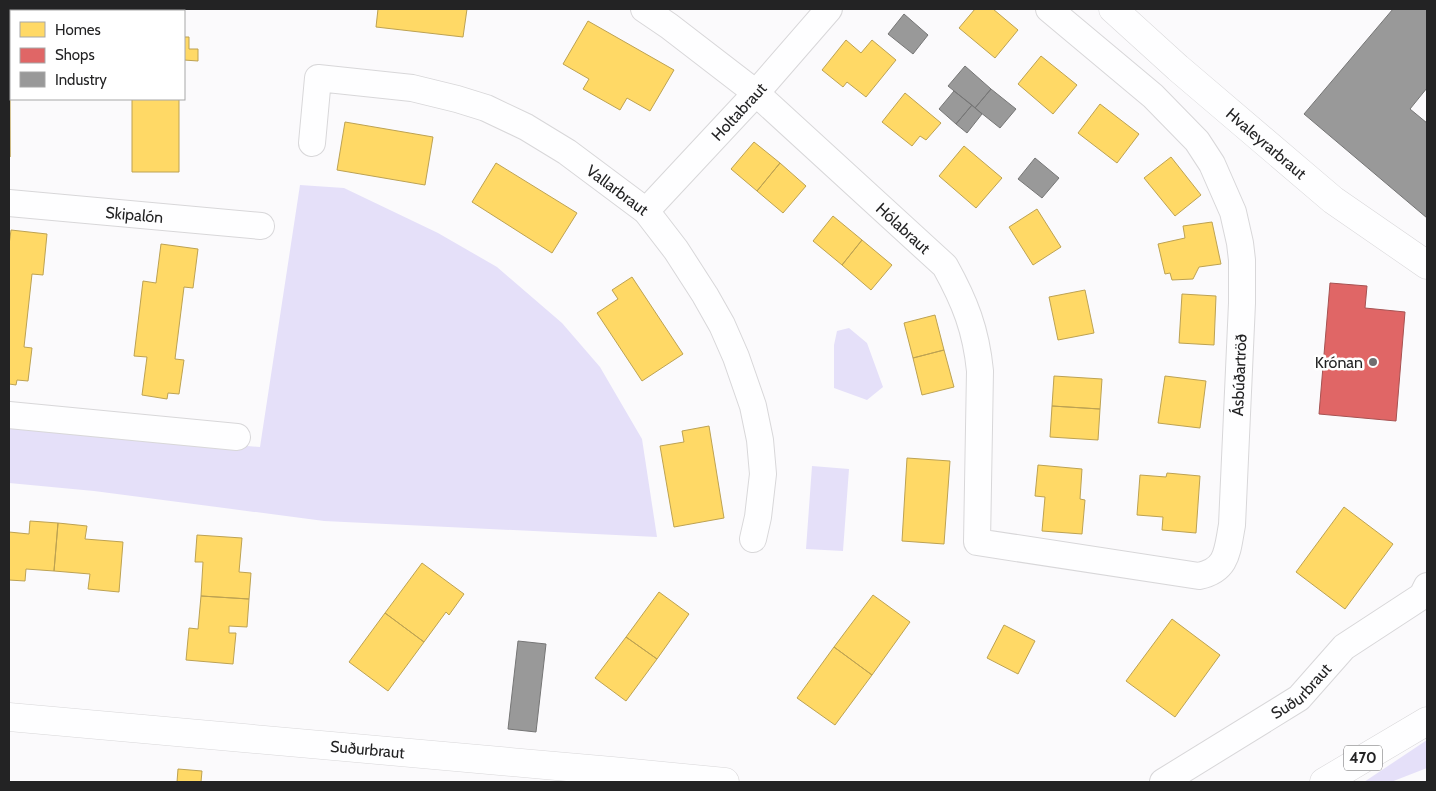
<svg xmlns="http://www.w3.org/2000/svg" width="1436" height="791" font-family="Cabin,sans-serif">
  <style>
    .green { fill: #e5e0f9 }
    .homes { fill: #ffd966; stroke: #bda252 }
    .shops { fill: #e06666; stroke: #a75252 }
    .industry { fill: #999; stroke: #767676 }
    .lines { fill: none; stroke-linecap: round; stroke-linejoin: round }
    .minor-casing { stroke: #d8d7d9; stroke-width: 28 }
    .tertiary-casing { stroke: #d8d7d9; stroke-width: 29 }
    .primary-casing { stroke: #d8d7d9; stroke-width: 29 }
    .minor { stroke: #fefeff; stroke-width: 26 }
    .tertiary { stroke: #fefeff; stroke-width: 28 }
    .primary { stroke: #fefeff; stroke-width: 28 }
    .poi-dot { fill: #6f6e70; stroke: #fff; stroke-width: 2 }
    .labels { text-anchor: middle; stroke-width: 5; stroke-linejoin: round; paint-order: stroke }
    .shield { fill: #fff; stroke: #656566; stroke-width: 1 }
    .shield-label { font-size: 15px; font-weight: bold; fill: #232324 }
    .street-label { font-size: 16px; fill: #232324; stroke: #fff }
    .poi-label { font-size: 16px; fill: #232324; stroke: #fff; text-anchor: end }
  </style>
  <rect width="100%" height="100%" fill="#fbfafc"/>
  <path class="green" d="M 300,185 L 344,188 L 438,233 L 497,267 L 562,323 L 600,367 L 642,439 L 657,537 L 324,521 L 94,491 L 9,483 L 9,426 L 260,447 Z
    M 849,328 L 867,343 L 883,387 L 867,400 L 834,388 L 834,345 L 837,331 Z
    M 812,466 L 849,469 L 843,551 L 806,549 Z
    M 1427,740 L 1427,768 L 1391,782 L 1364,782 Z"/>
  <path class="homes" d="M 9,9 L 12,9 L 11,46 L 10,46 L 10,157 Z
    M 141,9 L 181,9 L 181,11 L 141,11 Z
    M 378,9 L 467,9 L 463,37 L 376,27 Z
    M 975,9 L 993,9 L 1018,30 L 995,58 L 959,28 Z
    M 588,21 L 674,70 L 650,111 L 627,98 L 620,110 L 583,89 L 589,79 L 563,64 Z
    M 184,37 L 189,37 L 189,49 L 198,49 L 198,61 L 184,60 Z
    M 846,40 L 861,53 L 872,40 L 896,60 L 866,97 L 847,82 L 843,87 L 822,70 Z
    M 1041,56 L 1077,85 L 1053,114 L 1018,84 Z
    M 905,93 L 941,123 L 926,140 L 920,136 L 912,146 L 882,122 Z
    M 132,99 L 179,99 L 179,172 L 132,172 Z
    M 1100,104 L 1139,134 L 1117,163 L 1078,133 Z
    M 345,122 L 433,137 L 425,185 L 337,170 Z
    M 754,142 L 780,163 L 757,191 L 731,169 Z
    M 964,146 L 1002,178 L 976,208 L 939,176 Z
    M 1171,157 L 1201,195 L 1175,216 L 1144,178 Z
    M 496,163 L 577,213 L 552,253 L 472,202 Z
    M 780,163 L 806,186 L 783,213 L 757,191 Z
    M 1037,209 L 1061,247 L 1033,265 L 1009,227 Z
    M 833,216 L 862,240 L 842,265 L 813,241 Z
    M 1212,222 L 1221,264 L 1199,267 L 1193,279 L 1172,280 L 1170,273 L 1165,274 L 1158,244 L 1185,238 L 1183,226 Z
    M 11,230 L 47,234 L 43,275 L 32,274 L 24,347 L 32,348 L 28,381 L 17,380 L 16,385 L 9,384 L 9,245 Z
    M 862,240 L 892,265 L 871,290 L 842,265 Z
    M 161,244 L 198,249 L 193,288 L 184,287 L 175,359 L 184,360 L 179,394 L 168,393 L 167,399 L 142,395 L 147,357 L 134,356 L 143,281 L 156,283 Z
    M 632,277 L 683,354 L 642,381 L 597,313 L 618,299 L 612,290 Z
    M 1085,290 L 1094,333 L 1058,340 L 1049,297 Z
    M 1182,294 L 1216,296 L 1214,345 L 1179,343 Z
    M 935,315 L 944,350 L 913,358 L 904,323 Z
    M 944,350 L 954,387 L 922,395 L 913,358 Z
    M 1054,376 L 1102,379 L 1100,409 L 1052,406 Z
    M 1165,376 L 1206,381 L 1200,428 L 1158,423 Z
    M 1052,406 L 1100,409 L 1098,440 L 1050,437 Z
    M 709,426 L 724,518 L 674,527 L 660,446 L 684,442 L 682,431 Z
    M 907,458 L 950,461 L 944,544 L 902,541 Z
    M 1038,465 L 1082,469 L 1080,499 L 1085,500 L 1082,534 L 1042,531 L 1045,497 L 1035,496 Z
    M 1167,473 L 1200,476 L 1196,533 L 1162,530 L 1163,517 L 1137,515 L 1140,475 L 1166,477 Z
    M 1344,507 L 1393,544 L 1345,609 L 1296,572 Z
    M 30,521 L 58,523 L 54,571 L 26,569 L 25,581 L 9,580 L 9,532 L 29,534 Z
    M 58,523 L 87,526 L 85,539 L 123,542 L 119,592 L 88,589 L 90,574 L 54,571 Z
    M 197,535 L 242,538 L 239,572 L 251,573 L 249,599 L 201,596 L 203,562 L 195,562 Z
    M 422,563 L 464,594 L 449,615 L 446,612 L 424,642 L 385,613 Z
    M 659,592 L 689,614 L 657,659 L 626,637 Z
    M 873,595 L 910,622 L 872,675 L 834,647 Z
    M 201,596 L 249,599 L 247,627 L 229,626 L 229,633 L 236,633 L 233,664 L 186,660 L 189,628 L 198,629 Z
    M 385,613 L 424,642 L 388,691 L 349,662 Z
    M 1172,619 L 1220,655 L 1175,717 L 1126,681 Z
    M 1004,625 L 1035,641 L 1018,674 L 987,658 Z
    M 626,637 L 657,659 L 626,701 L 595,678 Z
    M 834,647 L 872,675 L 835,725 L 797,698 Z
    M 178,769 L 202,771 L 201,782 L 177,782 Z"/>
  <path class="shops" d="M 1330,283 L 1367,286 L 1365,308 L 1405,312 L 1396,421 L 1319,414 Z"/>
  <path class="industry" d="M 1393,9 L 1427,9 L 1427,88 L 1410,109 L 1427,123 L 1427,218 L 1304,114 Z
    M 904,14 L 928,35 L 913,54 L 888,34 Z
    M 965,66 L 991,89 L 975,108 L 948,86 Z
    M 991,89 L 1016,109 L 1000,128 L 975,108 Z
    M 954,91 L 972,105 L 956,124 L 939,109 Z
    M 972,105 L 982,114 L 967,133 L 956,124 Z
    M 1035,158 L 1059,178 L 1042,198 L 1018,179 Z
    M 518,641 L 546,644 L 536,732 L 508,729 Z"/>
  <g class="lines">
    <g class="minor-casing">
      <g id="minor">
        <path id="s1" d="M 644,9 L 669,26 L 756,93 L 945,266 C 965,302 976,330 980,371 L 977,542 L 1199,576 C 1228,570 1227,551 1232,525 L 1242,303 L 1242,260 L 1240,243 L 1233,212 L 1212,164 L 1197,141 L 1153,96 L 1049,9"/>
        <path id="s2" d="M 312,143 L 318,78 L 412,88 L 457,99 L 486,108 L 526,127 L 567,152 L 646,211 L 676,250 L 705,295 L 722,325 L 736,357 L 753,406 L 760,440 L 763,474 L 758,517 L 753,539"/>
        <path id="s3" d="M 9,203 L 261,226"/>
        <path id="s4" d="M 646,211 L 756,93 L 829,9"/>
        <path d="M 9,415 L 237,437"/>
        <path id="s5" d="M 1163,782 L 1299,698 L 1344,647 L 1422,596 L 1427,586"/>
      </g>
    </g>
    <g class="tertiary-casing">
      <g id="tertiary">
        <path id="s6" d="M 1113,9 L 1178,68 L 1333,200 L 1427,265"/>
        <path id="s7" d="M 9,717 L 612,771 L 725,782"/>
      </g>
    </g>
    <g class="primary-casing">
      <path id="primary" d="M 1324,782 L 1427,721"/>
    </g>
    <use href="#minor" class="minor"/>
    <use href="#tertiary" class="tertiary"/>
    <use href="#primary" class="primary"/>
  </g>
  <circle class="poi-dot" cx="1373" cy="362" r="5"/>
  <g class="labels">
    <rect class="shield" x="1344" y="745.5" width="38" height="25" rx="4"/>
    <g class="shield-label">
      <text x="1363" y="763">470</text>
    </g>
    <g class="street-label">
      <text dy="6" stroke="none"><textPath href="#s4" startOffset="136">Holtabraut</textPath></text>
      <text dy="6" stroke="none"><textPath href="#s6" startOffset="204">Hvaleyrarbraut</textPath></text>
      <text dy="6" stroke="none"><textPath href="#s2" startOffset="392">Vallarbraut</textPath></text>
      <text dy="6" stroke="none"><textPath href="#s3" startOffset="126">Skipalón</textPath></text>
      <text dy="6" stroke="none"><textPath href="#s1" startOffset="340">Hólabraut</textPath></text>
      <text dy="6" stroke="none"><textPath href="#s1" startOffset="1120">Ásbúðartröð</textPath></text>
      <text dy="6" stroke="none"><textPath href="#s5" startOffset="166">Suðurbraut</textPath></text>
      <text dy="6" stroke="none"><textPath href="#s7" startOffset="360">Suðurbraut</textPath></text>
    </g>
    <g class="poi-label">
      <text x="1363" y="368">Krónan</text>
    </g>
  </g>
  <rect width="1436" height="791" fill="none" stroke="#232324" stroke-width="20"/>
  <rect x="10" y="10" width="175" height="90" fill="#ffffff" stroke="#a7a7a7"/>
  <rect x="20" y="22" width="25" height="15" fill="#ffd966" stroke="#a7a7a7"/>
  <text x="55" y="35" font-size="15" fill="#232324">Homes</text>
  <rect x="20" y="48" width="25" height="15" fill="#e06666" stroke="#a7a7a7"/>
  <text x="55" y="60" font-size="15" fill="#232324">Shops</text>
  <rect x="20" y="72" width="25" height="15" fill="#999999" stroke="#a7a7a7"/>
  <text x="55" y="85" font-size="15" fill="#232324">Industry</text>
</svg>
